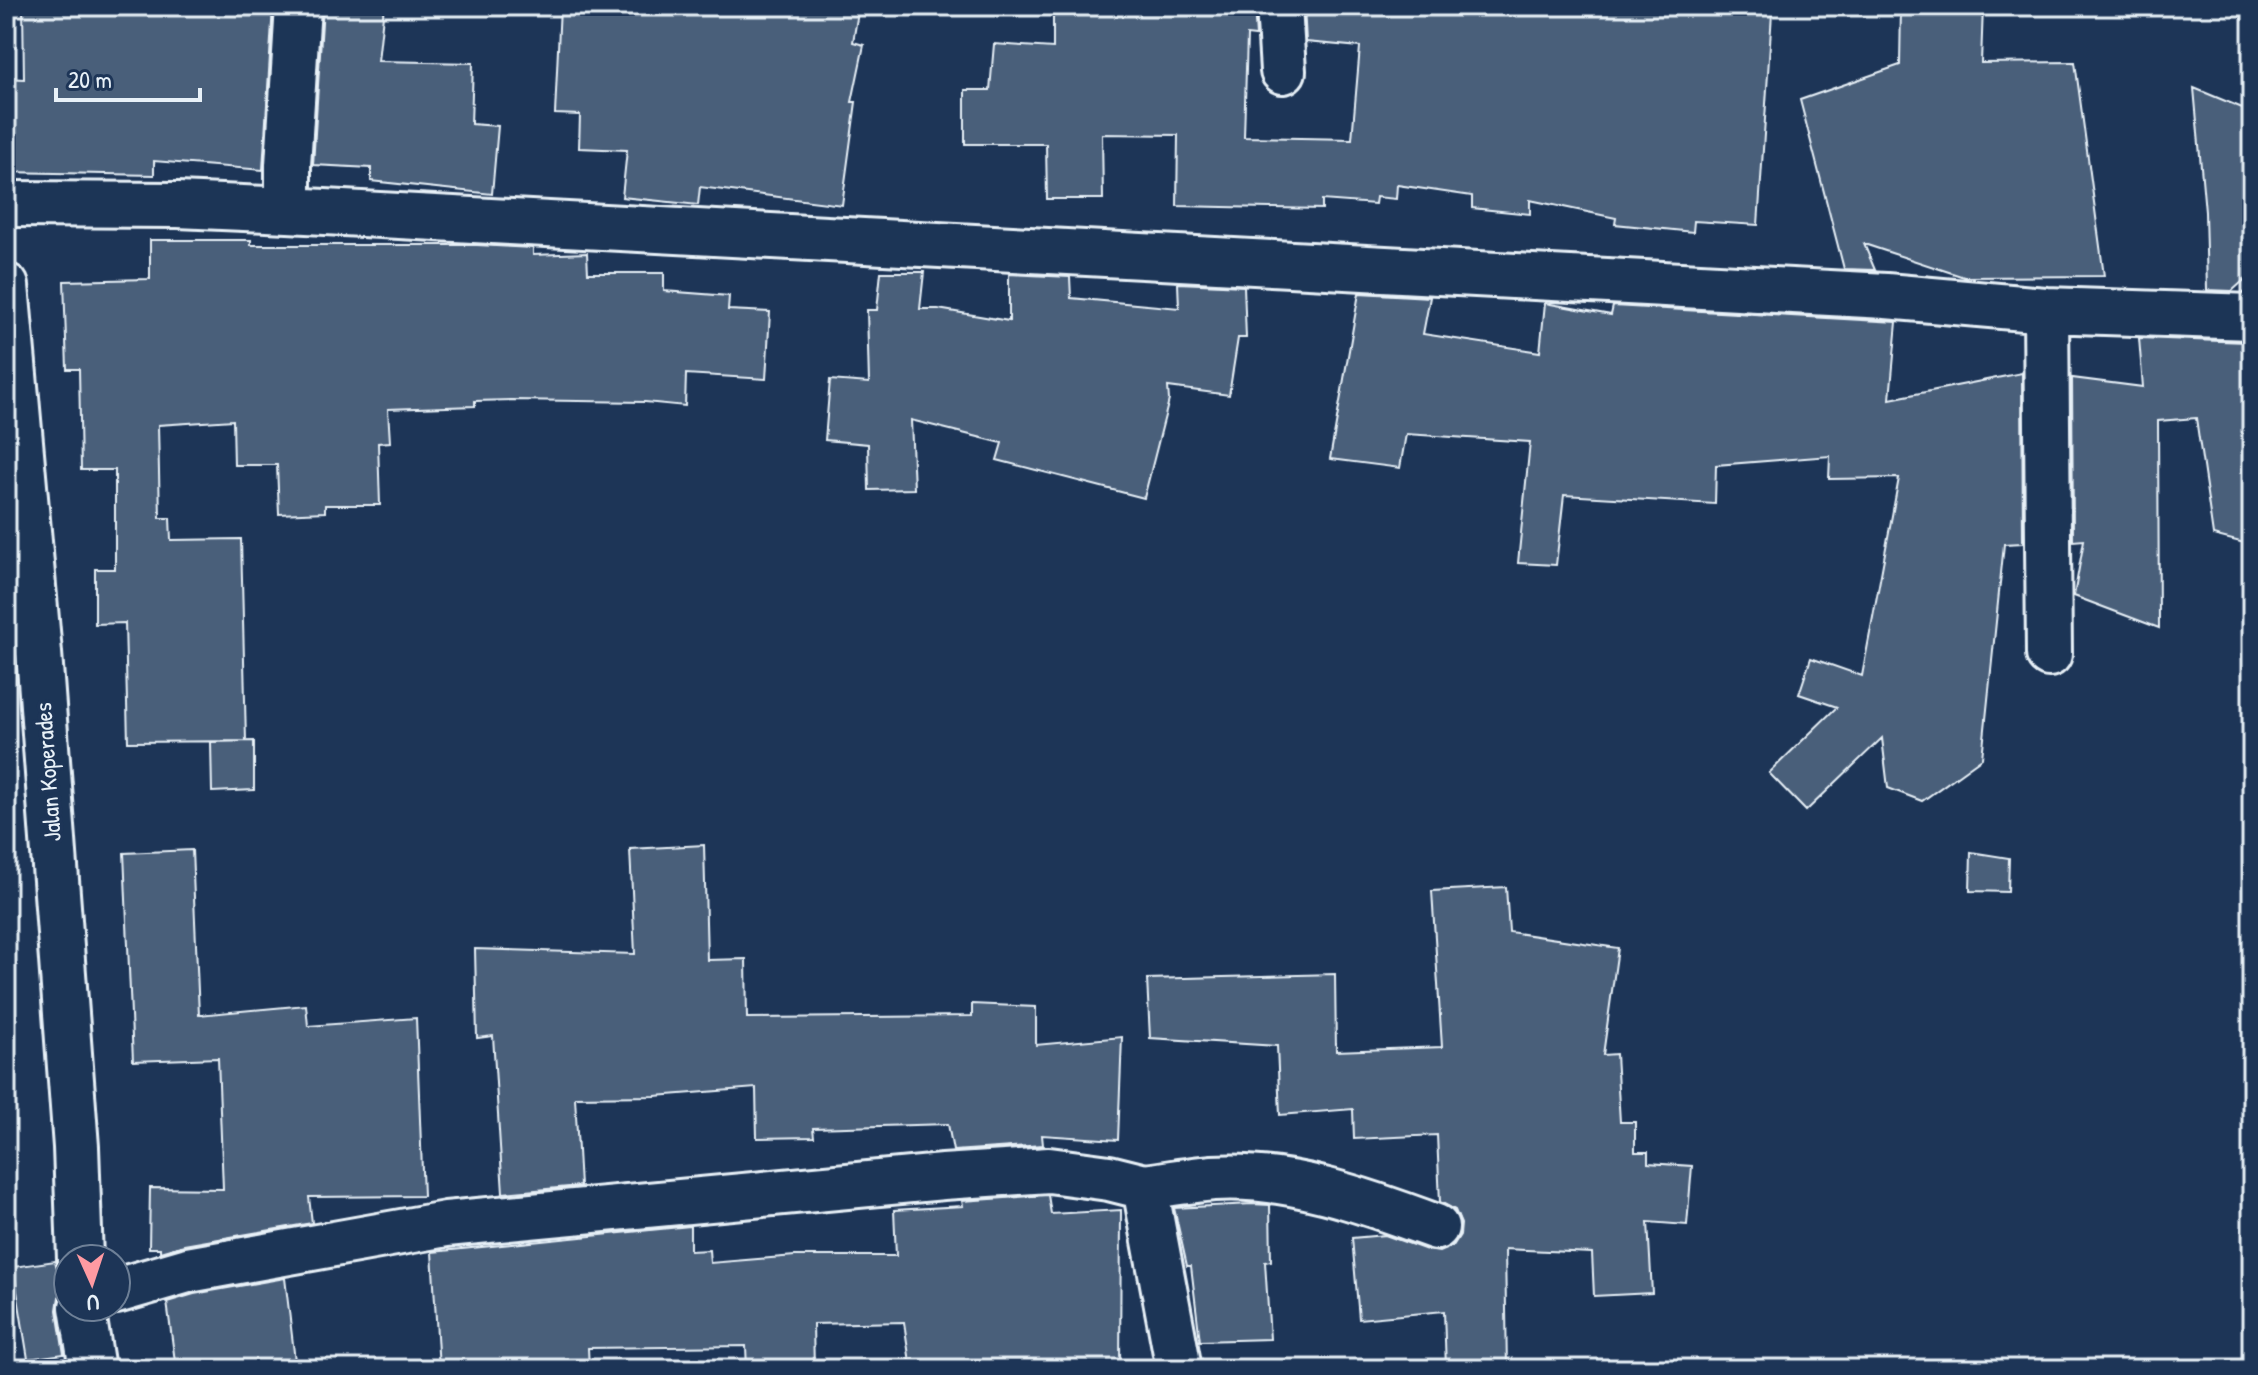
<svg xmlns="http://www.w3.org/2000/svg" width="2258" height="1375" font-family="'Patrick Hand',sans-serif">
  <style>
    .building { fill: #495e7a; stroke: #e8f1f8; stroke-width: 2 }
    .lines { fill: none; stroke-linecap: round; stroke-linejoin: round }
    .minor-casing { stroke: #e8f1f8; stroke-width: 50 }
    .minor { stroke: #1d3557; stroke-width: 44 }
    .labels { text-anchor: middle; stroke-width: 7; stroke-linejoin: round; paint-order: stroke }
    .street-label { font-size: 24px; fill: #e8f1f8; stroke: #1d3557 }
  </style>
  <rect width="100%" height="100%" fill="#1d3557"/>
  <filter id="ink" filterUnits="userSpaceOnUse"><feTurbulence type="fractalNoise" baseFrequency=".0125" numOctaves="2"/><feDisplacementMap in="SourceGraphic" scale="16" xChannelSelector="R" yChannelSelector="G"/><feConvolveMatrix kernelMatrix="1 2 1 2 8 2 1 2 1" color-interpolation-filters="sRGB"/></filter>
  <g filter="url(#ink)">
    <path class="building" d="M 23,6 L 273,6 L 263,170 L 154,161 L 154,175 L 6,172 L 6,78 L 24,79 Z
      M 323,6 L 384,6 L 378,61 L 473,63 L 471,124 L 498,126 L 492,194 L 371,181 L 371,168 L 313,165 Z
      M 560,6 L 859,6 L 853,42 L 864,45 L 852,102 L 856,102 L 842,205 L 700,187 L 698,205 L 622,197 L 627,150 L 579,148 L 580,115 L 555,114 Z
      M 1254,6 L 1256,36 L 1247,35 L 1244,137 L 1352,139 L 1360,47 L 1306,42 L 1304,6 L 1744,6 L 1772,13 L 1758,225 L 1694,221 L 1693,232 L 1615,224 L 1616,218 L 1530,200 L 1530,214 L 1472,208 L 1472,196 L 1397,185 L 1396,199 L 1376,197 L 1375,204 L 1322,200 L 1322,209 L 1177,206 L 1178,135 L 1102,134 L 1103,199 L 1047,199 L 1046,144 L 965,144 L 965,90 L 990,90 L 994,44 L 1053,48 L 1053,7 Z
      M 1901,6 L 1983,6 L 1981,63 L 2075,62 L 2104,276 L 1964,277 L 1864,244 L 1875,270 L 1844,269 L 1800,100 L 1900,65 Z
      M 2194,88 L 2252,112 L 2252,273 L 2232,291 L 2207,290 L 2205,212 Z
      M 150,240 L 251,240 L 251,245 L 477,245 L 533,248 L 533,255 L 587,253 L 588,273 L 664,273 L 664,291 L 729,296 L 728,310 L 770,312 L 766,379 L 686,374 L 685,406 L 645,402 L 512,400 L 475,401 L 475,406 L 388,409 L 390,442 L 378,443 L 380,505 L 325,505 L 325,512 L 279,514 L 277,465 L 234,465 L 233,420 L 158,425 L 160,518 L 170,518 L 171,540 L 241,539 L 246,741 L 128,742 L 125,623 L 95,624 L 95,569 L 115,569 L 115,470 L 81,470 L 79,369 L 67,369 L 64,281 L 150,279 Z
      M 881,272 L 924,272 L 920,309 L 938,309 L 1009,321 L 1009,274 L 1070,277 L 1071,298 L 1179,308 L 1178,283 L 1244,286 L 1246,338 L 1238,338 L 1229,395 L 1168,387 L 1169,400 L 1144,498 L 997,460 L 1002,443 L 911,420 L 914,489 L 869,490 L 868,444 L 825,440 L 830,380 L 869,383 L 867,310 L 877,310 Z
      M 1359,293 L 1430,297 L 1423,334 L 1540,352 L 1545,303 L 1611,315 L 1613,306 L 1897,322 L 1890,399 L 2022,373 L 2023,543 L 2004,544 L 1982,758 L 1922,801 L 1888,788 L 1882,738 L 1806,811 L 1769,773 L 1837,707 L 1799,694 L 1811,658 L 1862,676 L 1899,478 L 1829,479 L 1830,456 L 1716,465 L 1715,504 L 1564,495 L 1556,565 L 1518,563 L 1530,442 L 1406,434 L 1400,468 L 1330,459 Z
      M 2139,338 L 2247,342 L 2252,359 L 2252,545 L 2213,535 L 2196,418 L 2158,421 L 2159,628 L 2074,596 L 2084,540 L 2073,541 L 2072,378 L 2143,387 Z
      M 254,741 L 254,790 L 212,792 L 211,742 Z
      M 704,845 L 707,960 L 746,959 L 747,1018 L 972,1016 L 972,1004 L 1036,1007 L 1036,1045 L 1122,1037 L 1118,1140 L 1042,1135 L 1043,1145 L 953,1151 L 948,1124 L 813,1128 L 814,1137 L 757,1138 L 756,1088 L 655,1096 L 575,1097 L 580,1186 L 503,1193 L 493,1036 L 477,1038 L 475,949 L 635,954 L 630,849 Z
      M 192,850 L 199,1015 L 306,1005 L 308,1026 L 416,1018 L 423,1196 L 309,1197 L 312,1223 L 184,1245 L 160,1252 L 160,1248 L 149,1248 L 150,1188 L 223,1189 L 218,1058 L 133,1061 L 124,853 Z
      M 1971,852 L 2009,858 L 2008,892 L 1970,891 Z
      M 1506,887 L 1509,932 L 1618,948 L 1603,1055 L 1616,1054 L 1620,1122 L 1635,1122 L 1635,1152 L 1648,1152 L 1648,1163 L 1692,1166 L 1687,1225 L 1648,1222 L 1652,1293 L 1594,1296 L 1592,1253 L 1505,1249 L 1507,1369 L 1446,1369 L 1444,1311 L 1359,1319 L 1352,1238 L 1385,1235 L 1427,1250 L 1439,1252 L 1453,1246 L 1460,1235 L 1461,1224 L 1455,1210 L 1440,1202 L 1437,1135 L 1354,1139 L 1353,1109 L 1280,1115 L 1277,1046 L 1150,1038 L 1147,979 L 1335,974 L 1336,1051 L 1442,1047 L 1432,891 Z
      M 1048,1195 L 1051,1214 L 1121,1210 L 1120,1369 L 911,1369 L 904,1322 L 813,1324 L 814,1369 L 747,1369 L 746,1346 L 588,1348 L 589,1369 L 439,1369 L 432,1252 L 690,1226 L 690,1251 L 709,1250 L 710,1263 L 795,1256 L 896,1256 L 894,1210 L 963,1206 L 962,1201 Z
      M 1252,1204 L 1270,1205 L 1271,1261 L 1265,1262 L 1270,1339 L 1200,1341 L 1191,1266 L 1187,1266 L 1174,1208 Z
      M 55,1261 L 58,1272 L 66,1279 L 67,1287 L 59,1297 L 57,1310 L 64,1354 L 28,1359 L 13,1267 Z
      M 285,1278 L 296,1369 L 176,1369 L 167,1302 L 194,1294 Z"/>
    <g class="lines">
      <g class="minor-casing">
        <path id="minor" d="M 1279,6 L 1283,71
          M 6,204 L 178,205 L 288,210 L 1886,296 L 2046,310 L 2252,317
          M 288,210 L 288,165 L 298,6
          M 6,286 L 39,653 L 76,1147 L 80,1259
          M 2046,310 L 2049,654
          M 1145,1187 C 1167,1184 1190,1180 1213,1178 C 1289,1173 1366,1201 1436,1227
          M 116,1291 L 188,1270 L 446,1224 L 943,1177 L 1049,1170 L 1109,1178 L 1145,1187 L 1179,1369
          M 82,1307 L 92,1369"/>
      </g>
      <use href="#minor" class="minor"/>
    </g>
  </g>
  <g class="labels">
    <g class="street-label">
      <text transform="translate(48 772) rotate(-94)" y="8">Jalan Koperades</text>
    </g>
  </g>
  <rect width="2258" height="1375" fill="none" stroke="#1d3557" stroke-width="32"/>
  <rect x="16" y="16" width="2226" height="1343" fill="none" stroke="#e8f1f8" stroke-width="3" filter="url(#ink)"/>
  <g transform="translate(92 1283) rotate(177)"><circle r="38" fill="#1d3557" stroke="#6e8097" stroke-width="2"/>
  <path d="M0-6L14 30L0 20L-14 30Z" fill="#ff9aa2"/>
  <text y="-12" font-size="22" font-weight="bold" text-anchor="middle" fill="#e8f1f8">U</text>
  </g>
  <path d="M56 88v12h144v-12" fill="none" stroke="#e8f1f8" stroke-width="4"/>
  <text x="68" y="88" font-size="24" fill="#e8f1f8" stroke="#1d3557" stroke-width="6" paint-order="stroke">20 m</text>
</svg>
